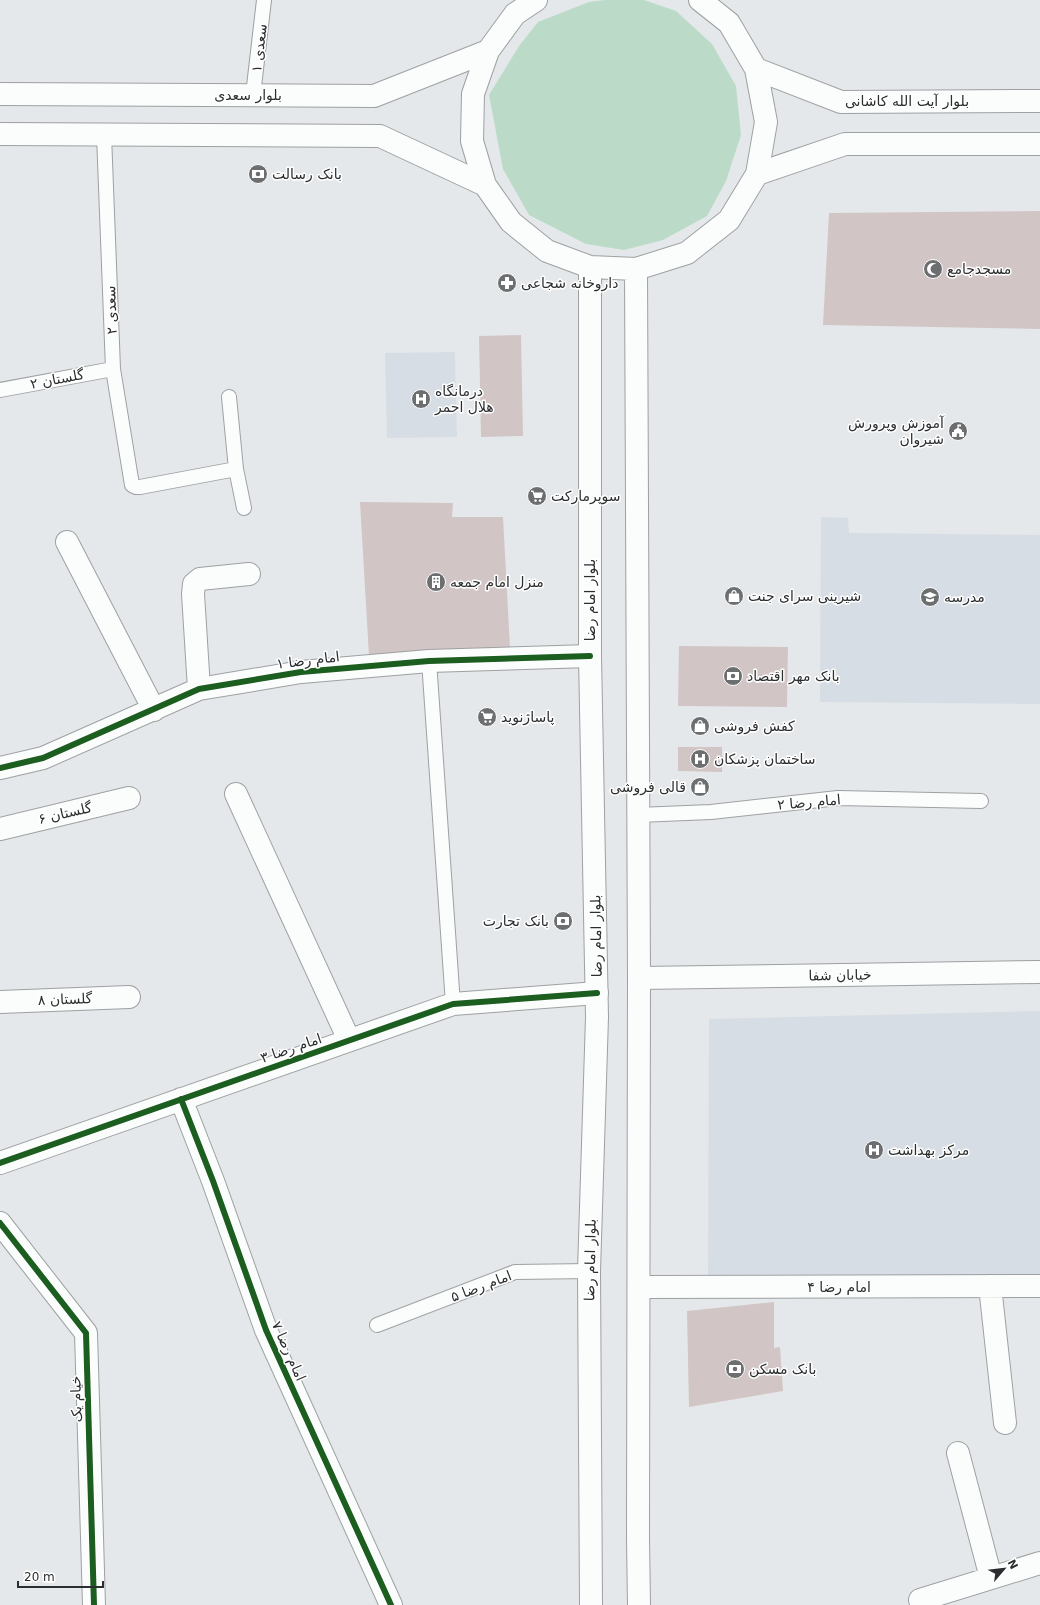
<svg xmlns="http://www.w3.org/2000/svg" width="1040" height="1605" font-family="'DejaVu Sans',Vazirmatn,sans-serif">
  <style>
    .built { fill: #d6dde4 }
    .green { fill: #bbdbc8 }
    .building { fill: #d2c5c5 }
    .lines { fill: none; stroke-linecap: round; stroke-linejoin: round }
    .lane-casing { stroke: #9ea0a2; stroke-width: 16 }
    .street-casing { stroke: #9ea0a2; stroke-width: 24 }
    .secondary-casing { stroke: #9ea0a2; stroke-width: 24 }
    .lane { stroke: #fbfcfc; stroke-width: 14 }
    .street { stroke: #fbfcfc; stroke-width: 22 }
    .secondary { stroke: #fbfcfc; stroke-width: 22 }
    .cycleway-casing { stroke: #fff; stroke-width: 8 }
    .cycleway { stroke: #1b5e20; stroke-width: 6 }
    .labels { text-anchor: middle; stroke-width: 3; stroke-linejoin: round; paint-order: stroke }
    .street-label { font-size: 14px; fill: #2b2d2f; stroke: #fff }
    .poi-label { font-size: 14px; fill: #2b2d2f; stroke: #fff; text-anchor: start }
  </style>
  <rect width="100%" height="100%" fill="#e5e8ea"/>
  <path class="built" d="M 455,352 L 457,437 L 387,438 L 385,353 Z
    M 821,517 L 848,518 L 849,533 L 1040,535 L 1040,704 L 820,702 Z
    M 1040,1011 L 1040,1282 L 708,1283 L 709,1019 Z"/>
  <path class="green" d="M 605,0 L 644,0 L 676,11 L 712,44 L 736,86 L 741,135 L 726,181 L 707,216 L 663,240 L 624,250 L 586,244 L 529,215 L 503,169 L 489,95 L 519,46 L 538,22 L 589,2 Z"/>
  <path class="building" d="M 1040,211 L 1040,329 L 823,325 L 829,213 Z
    M 521,335 L 523,436 L 481,437 L 479,336 Z
    M 360,502 L 453,503 L 452,517 L 503,517 L 510,648 L 369,656 Z
    M 679,646 L 788,647 L 787,707 L 678,706 Z
    M 678,747 L 722,747 L 722,772 L 678,771 Z
    M 774,1302 L 774,1348 L 780,1347 L 783,1391 L 689,1407 L 687,1311 Z"/>
  <g class="lines">
    <g class="lane-casing">
      <path id="lane" d="M 253,95 L 264,0
        M 104,135 L 113,369 L 132,485 L 136,487 L 140,487 L 236,469
        M 0,390 L 113,369
        M 229,397 L 236,469 L 244,508
        M 429,661 L 453,1004
        M 638,815 L 711,812 L 838,798 L 981,801
        M 377,1325 L 515,1272 L 589,1271"/>
    </g>
    <g class="street-casing">
      <path id="street" d="M 67,542 L 154,710
        M 199,689 L 193,594 L 194,584 L 200,579 L 249,574
        M 0,768 L 43,758 L 199,689 L 301,672 L 429,661 L 590,656
        M 236,794 L 349,1040
        M 0,829 L 129,798
        M 639,978 L 1040,972
        M 0,1002 L 129,997
        M 181,1099 L 213,1181 L 266,1330 L 391,1605
        M 0,1163 L 453,1004 L 597,993
        M 0,1223 L 86,1333 L 94,1605
        M 990,1286 L 1005,1423
        M 639,1287 L 1040,1286
        M 958,1453 L 991,1578
        M 920,1600 L 1040,1563"/>
    </g>
    <g class="secondary-casing">
      <path id="secondary" d="M 536,0 L 515,14 L 488,51 L 473,94 L 472,141 L 485,185 L 511,222 L 547,251 L 590,267 L 636,269 L 687,253 L 729,220 L 757,174 L 766,122 L 756,69 L 729,23 L 700,0
        M 756,69 L 841,102 L 1040,101
        M 0,94 L 374,96 L 488,51
        M 0,134 L 380,136 L 485,185
        M 757,174 L 845,144 L 1040,144
        M 590,267 L 590,656 L 597,1017 L 589,1271 L 591,1605
        M 636,269 L 639,978 L 638,1539 L 639,1605"/>
    </g>
    <use href="#lane" class="lane"/>
    <use href="#street" class="street"/>
    <use href="#secondary" class="secondary"/>
    <g class="cycleway-casing">
      <path id="cycleway" d="M 0,768 L 43,758 L 199,689 L 301,672 L 429,661 L 590,656
        M 181,1099 L 213,1181 L 266,1330 L 391,1605
        M 0,1163 L 453,1004 L 597,993
        M 0,1223 L 86,1333 L 94,1605"/>
    </g>
    <use href="#cycleway" class="cycleway"/>
  </g>
  <defs>
    <g id="bank-disc" transform="scale(1)"><circle r="9.5" fill="#6c6e70" stroke="#fff"/><path d="M-6-4H6V4H-6ZM0-2.3a2.3 2.3 0 1 0 0 4.6a2.3 2.3 0 1 0 0-4.6Z" fill="#fff"/></g>
    <g id="mosque-disc" transform="scale(1)"><circle r="9.5" fill="#6c6e70" stroke="#fff"/><path d="M3.5-4.9A6 6 0 1 0 3.5 4.9A5 5 0 1 1 3.5-4.9Z" fill="#fff"/></g>
    <g id="pharmacy-disc" transform="scale(1)"><circle r="9.5" fill="#6c6e70" stroke="#fff"/><path d="M-2-6h4v4h4v4h-4v4h-4v-4h-4v-4h4Z" fill="#fff"/></g>
    <g id="hospital-disc" transform="scale(1)"><circle r="9.5" fill="#6c6e70" stroke="#fff"/><path d="M-5-5h3v3.5h4V-5h3V5h-3V1.5h-4V5h-3Z" fill="#fff"/></g>
    <g id="civic-disc" transform="scale(1)"><circle r="9.5" fill="#6c6e70" stroke="#fff"/><path d="M-.6-6.5H3V-4.5H.6V-3L4-1V1h2V6H-6V1h2V-1L-.6-3ZM-1.2 2.5V6h2.4V2.5Z" fill="#fff"/></g>
    <g id="supermarket-disc" transform="scale(1)"><circle r="9.5" fill="#6c6e70" stroke="#fff"/><path d="M-6-5.5h2.5l.6 2H6L4.5 2H-2.5L-4.4-4H-6ZM-1.5 3.2a1.3 1.3 0 1 0 .1 0ZM3 3.2a1.3 1.3 0 1 0 .1 0Z" fill="#fff"/></g>
    <g id="building-disc" transform="scale(1)"><circle r="9.5" fill="#6c6e70" stroke="#fff"/><path d="M-4-6H4V6H1V3H-1V6H-4ZM-2.5-4.3h1.7v1.8h-1.7ZM.8-4.3h1.7v1.8H.8ZM-2.5-1h1.7V.8h-1.7ZM.8-1h1.7V.8H.8Z" fill="#fff"/></g>
    <g id="shop-disc" transform="scale(1)"><circle r="9.5" fill="#6c6e70" stroke="#fff"/><path d="M-5-2.5h2.3a2.7 3.5 0 0 1 5.4 0H5L5.5 6h-11ZM-1.5-2.5h3a1.5 2.3 0 0 0-3 0Z" fill="#fff"/></g>
    <g id="school-disc" transform="scale(1)"><circle r="9.5" fill="#6c6e70" stroke="#fff"/><path d="M0-5L7-2L0 1L-7-2ZM-4 1L0 2.5L4 1V4Q0 6-4 4Z" fill="#fff"/></g>
  </defs>
  <g fill-rule="evenodd">
    <use href="#bank-disc" x="258" y="174"/>
    <use href="#mosque-disc" x="933" y="269"/>
    <use href="#pharmacy-disc" x="507" y="283"/>
    <use href="#hospital-disc" x="421" y="399"/>
    <use href="#civic-disc" x="958" y="431"/>
    <use href="#supermarket-disc" x="537" y="496"/>
    <use href="#building-disc" x="436" y="582"/>
    <use href="#shop-disc" x="734" y="596"/>
    <use href="#school-disc" x="930" y="597"/>
    <use href="#bank-disc" x="733" y="676"/>
    <use href="#supermarket-disc" x="487" y="717"/>
    <use href="#shop-disc" x="700" y="726"/>
    <use href="#hospital-disc" x="700" y="759"/>
    <use href="#shop-disc" x="700" y="787"/>
    <use href="#bank-disc" x="563" y="921"/>
    <use href="#hospital-disc" x="874" y="1150"/>
    <use href="#bank-disc" x="735" y="1369"/>
  </g>
  <g class="labels">
    <g class="street-label">
      <text transform="translate(259 48) rotate(-83)" y="5">سعدی ۱</text>
      <text x="248" y="100">بلوار سعدی</text>
      <text x="907" y="106">بلوار آیت الله کاشانی</text>
      <text transform="translate(111 310) rotate(-92)" y="5">سعدی ۲</text>
      <text transform="translate(57 379) rotate(-11)" y="5">گلستان ۲</text>
      <text transform="translate(590 600) rotate(-90)" y="5">بلوار امام رضا</text>
      <text transform="translate(308 660) rotate(-7)" y="5">امام رضا ۱</text>
      <text transform="translate(809 802) rotate(-5)" y="5">امام رضا ۲</text>
      <text transform="translate(65 813) rotate(-13)" y="5">گلستان ۶</text>
      <text transform="translate(596 936) rotate(-91)" y="5">بلوار امام رضا</text>
      <text transform="translate(840 975) rotate(-1)" y="5">خیابان شفا</text>
      <text transform="translate(65 999) rotate(-2)" y="5">گلستان ۸</text>
      <text transform="translate(291 1048) rotate(-19)" y="5">امام رضا ۳</text>
      <text transform="translate(590 1260) rotate(-89)" y="5">بلوار امام رضا</text>
      <text transform="translate(481 1286) rotate(-21)" y="5">امام رضا ۵</text>
      <text x="839" y="1292">امام رضا ۴</text>
      <text transform="translate(289 1351) rotate(66)" y="5">امام رضا ۷</text>
      <text transform="translate(76 1399) rotate(-92)" y="5">خیام یک</text>
    </g>
    <g class="poi-label">
      <text x="272" y="179">بانک رسالت</text>
      <text x="947" y="274">مسجدجامع</text>
      <text x="521" y="288">داروخانه شجاعی</text>
      <text x="435" y="396">درمانگاه<tspan x="435" dy="16">هلال احمر</tspan></text>
      <text x="944" y="428" text-anchor="end">آموزش وپرورش<tspan x="944" dy="16">شیروان</tspan></text>
      <text x="551" y="501">سوپرمارکت</text>
      <text x="450" y="587">منزل امام جمعه</text>
      <text x="748" y="601">شیرینی سرای جنت</text>
      <text x="944" y="602">مدرسه</text>
      <text x="747" y="681">بانک مهر اقتصاد</text>
      <text x="501" y="722">پاساژنوید</text>
      <text x="714" y="731">کفش فروشی</text>
      <text x="714" y="764">ساختمان پزشکان</text>
      <text x="686" y="792" text-anchor="end">قالی فروشی</text>
      <text x="549" y="926" text-anchor="end">بانک تجارت</text>
      <text x="888" y="1155">مرکز بهداشت</text>
      <text x="749" y="1374">بانک مسکن</text>
    </g>
  </g>
  <g transform="translate(1004 1569) rotate(62)" stroke="#ffffff" stroke-width="3" paint-order="stroke">
  <path d="M0-3L7 15L0 10L-7 15Z" fill="#2b2d2f"/>
  <text y="-6" font-size="11" font-weight="bold" text-anchor="middle" fill="#2b2d2f">N</text>
  </g>
  <path d="M18 1581v6h85v-6" fill="none" stroke="#2b2d2f" stroke-width="2"/>
  <text x="24" y="1581" font-size="12" fill="#2b2d2f" stroke="#ffffff" stroke-width="3" paint-order="stroke">20 m</text>
</svg>
